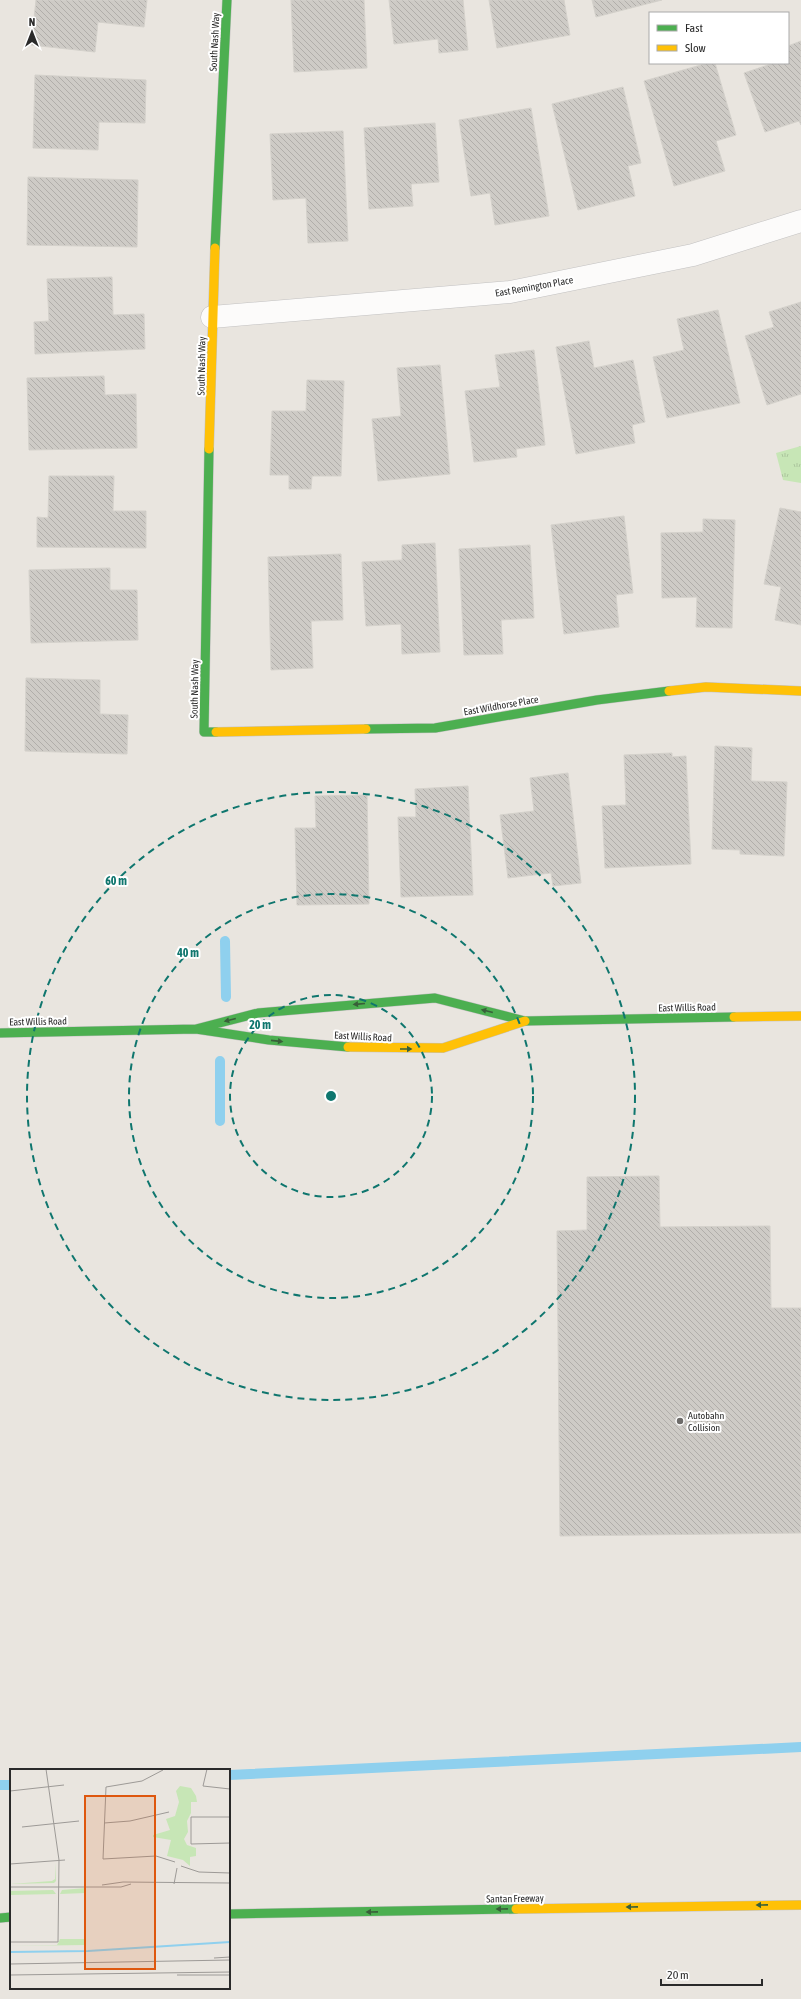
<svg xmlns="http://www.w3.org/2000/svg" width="801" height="1999" font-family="'Asap Condensed',sans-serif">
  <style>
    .park { fill: url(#park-tufts) }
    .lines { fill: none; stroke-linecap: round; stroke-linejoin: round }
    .stream { stroke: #8fd0ee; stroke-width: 10 }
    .building { fill: url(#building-back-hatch); stroke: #d4d1cb }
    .street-casing { stroke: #c2c1c1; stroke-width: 23 }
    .fast-casing { stroke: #c2c1c1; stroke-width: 10 }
    .slow-casing { stroke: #c2c1c1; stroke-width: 10 }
    .street { stroke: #fcfbfa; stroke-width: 22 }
    .fast { stroke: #4caf50; stroke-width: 9 }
    .slow { stroke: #ffc107; stroke-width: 9 }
    .oneway { fill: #385f39 }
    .ring { fill: none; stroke: #0f766e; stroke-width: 2; stroke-dasharray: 7 5 }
    .poi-dot { fill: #6d6b69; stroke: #fff; stroke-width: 1.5 }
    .labels { text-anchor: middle; stroke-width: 4; stroke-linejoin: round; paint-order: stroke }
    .street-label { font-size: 10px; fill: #2a2a2a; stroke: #fff }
    .poi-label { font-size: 10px; fill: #2a2a2a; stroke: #fff; text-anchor: start }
    .inset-river { fill: none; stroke: #8fd0ee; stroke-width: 2 }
    .inset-road { fill: none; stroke: #9d9a97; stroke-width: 1 }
    .view { fill: #de570e; fill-opacity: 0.15; stroke: #de570e; stroke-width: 2 }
    .inset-edge { fill: none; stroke: #2a2a2a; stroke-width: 2 }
    .centre { fill: #0f766e; stroke: #fff; stroke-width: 2 }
    .ring-label { font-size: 12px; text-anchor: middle; font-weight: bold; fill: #0f766e; stroke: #fff; stroke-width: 4; stroke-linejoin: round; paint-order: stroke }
  </style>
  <defs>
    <pattern id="park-tufts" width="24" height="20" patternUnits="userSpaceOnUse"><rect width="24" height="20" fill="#c7e6b6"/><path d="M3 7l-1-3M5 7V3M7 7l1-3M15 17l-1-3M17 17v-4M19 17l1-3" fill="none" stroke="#abc59d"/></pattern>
    <pattern id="building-back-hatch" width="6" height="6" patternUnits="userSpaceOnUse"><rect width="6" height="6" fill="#cecbc6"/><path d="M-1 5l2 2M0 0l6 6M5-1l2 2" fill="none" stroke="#b1aeaa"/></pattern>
  </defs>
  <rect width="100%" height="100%" fill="#e9e5df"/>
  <path class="park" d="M 801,446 L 801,483 L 783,480 L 776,453 Z"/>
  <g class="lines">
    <path class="stream" d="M 225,941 L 226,997
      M 220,1061 L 220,1121
      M 229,1775 L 801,1747
      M 0,1785 L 11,1785"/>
  </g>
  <path class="building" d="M 36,0 L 147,0 L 144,27 L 98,22 L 95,52 L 31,45 Z
    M 291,0 L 364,0 L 367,68 L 294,72 Z
    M 389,0 L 463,0 L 468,50 L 439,53 L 438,39 L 394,44 Z
    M 489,0 L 564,0 L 570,35 L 497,48 Z
    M 592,0 L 662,0 L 596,17 Z
    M 801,41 L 801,125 L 799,121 L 765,132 L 744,73 L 774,63 L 788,63 L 788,46 Z
    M 708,63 L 715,63 L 736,135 L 716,141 L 725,171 L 674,186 L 644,81 Z
    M 35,75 L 146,80 L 145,123 L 99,122 L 98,150 L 33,148 Z
    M 623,87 L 641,163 L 628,166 L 635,196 L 578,210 L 552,104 Z
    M 531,108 L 549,216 L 495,225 L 490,193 L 471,196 L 459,120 Z
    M 435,123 L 439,182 L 411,184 L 413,206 L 369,209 L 364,128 Z
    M 343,131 L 348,241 L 308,243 L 306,198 L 273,200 L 270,134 Z
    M 28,177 L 138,180 L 137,247 L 27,245 Z
    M 112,277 L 113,315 L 144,314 L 145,349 L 35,354 L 34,322 L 49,321 L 47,279 Z
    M 801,302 L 801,394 L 767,405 L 745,336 L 774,327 L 769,312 Z
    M 718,310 L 740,403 L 667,418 L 653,357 L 684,350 L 677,319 Z
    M 589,341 L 594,368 L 633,360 L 645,422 L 632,425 L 635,443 L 576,454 L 556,347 Z
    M 534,350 L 545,445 L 516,449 L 517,457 L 474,462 L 465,391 L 500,387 L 495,355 Z
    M 440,365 L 450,474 L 378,481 L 372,419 L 401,416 L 397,368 Z
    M 104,376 L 105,395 L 136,394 L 137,448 L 29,450 L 27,378 Z
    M 307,380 L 344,381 L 341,476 L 312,476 L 311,489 L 289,489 L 289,475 L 270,475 L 272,411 L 306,411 Z
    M 49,476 L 114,476 L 113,511 L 146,511 L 146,548 L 37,547 L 37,517 L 48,518 Z
    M 780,508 L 801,512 L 801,625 L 775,620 L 781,587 L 764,584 Z
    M 624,516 L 633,593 L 616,595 L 619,627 L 564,634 L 551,525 Z
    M 703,519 L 735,520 L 732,628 L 696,627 L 697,597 L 662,598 L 661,533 L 703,532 Z
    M 435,543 L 440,652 L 402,654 L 401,624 L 366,626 L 362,562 L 402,560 L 402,545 Z
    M 530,545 L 534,618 L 501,620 L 503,654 L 464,655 L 459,549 Z
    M 341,554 L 343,620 L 311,621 L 313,668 L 271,670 L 268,557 Z
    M 110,568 L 110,590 L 137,590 L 138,640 L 31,643 L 29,570 Z
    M 26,678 L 100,680 L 100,714 L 128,715 L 127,754 L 25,751 Z
    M 715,746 L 752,748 L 751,781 L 787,782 L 784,856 L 740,854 L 740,850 L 712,849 Z
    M 672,753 L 672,757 L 686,756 L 691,864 L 605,868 L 602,806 L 626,805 L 624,755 Z
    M 568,773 L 581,883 L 553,886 L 551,873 L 508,878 L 500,815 L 534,811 L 530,778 Z
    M 468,786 L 473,895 L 401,897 L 398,817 L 416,817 L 415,789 Z
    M 367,795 L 369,904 L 297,905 L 295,828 L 316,828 L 315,796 Z
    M 659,1176 L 660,1227 L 770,1226 L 771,1308 L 801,1308 L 801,1533 L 560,1536 L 557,1231 L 587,1230 L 587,1177 Z"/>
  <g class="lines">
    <g class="street-casing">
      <path id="street" d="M 212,317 L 510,292 L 693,255 L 801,221"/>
    </g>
    <g class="fast-casing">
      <path id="fast" d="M 215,248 L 227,0
        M 209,449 L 204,732 L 216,732
        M 366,729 L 435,728 L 597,700 L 669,691
        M 196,1029 L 258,1013 L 435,998 L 525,1021 L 734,1017
        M 0,1033 L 196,1029 L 269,1040 L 348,1047
        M 229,1914 L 516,1909
        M 0,1918 L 11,1917"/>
    </g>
    <g class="slow-casing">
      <path id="slow" d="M 209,449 L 215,248
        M 669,691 L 706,687 L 801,691
        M 216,732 L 366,729
        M 734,1017 L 801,1016
        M 348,1047 L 443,1048 L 525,1021
        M 516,1909 L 801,1905"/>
    </g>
    <use href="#street" class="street"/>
    <use href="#fast" class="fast"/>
    <use href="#slow" class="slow"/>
  </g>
  <defs><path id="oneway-solid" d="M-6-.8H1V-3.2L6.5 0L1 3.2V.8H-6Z"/></defs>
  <g class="oneway">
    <use href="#oneway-solid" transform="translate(359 1004) rotate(175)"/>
    <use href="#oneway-solid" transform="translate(487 1011) rotate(-166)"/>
    <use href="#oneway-solid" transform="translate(230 1020) rotate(166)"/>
    <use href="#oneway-solid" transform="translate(277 1041) rotate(6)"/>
    <use href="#oneway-solid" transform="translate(406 1049)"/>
    <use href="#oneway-solid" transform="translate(762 1905) rotate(179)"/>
    <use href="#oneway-solid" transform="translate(632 1907) rotate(179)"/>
    <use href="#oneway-solid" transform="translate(502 1909) rotate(179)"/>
    <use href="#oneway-solid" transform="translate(372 1912) rotate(179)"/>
  </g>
  <g class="ring">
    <circle cx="331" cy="1096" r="101"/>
    <circle cx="331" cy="1096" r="202"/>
    <circle cx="331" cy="1096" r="304"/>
  </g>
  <circle class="poi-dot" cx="680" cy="1421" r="4"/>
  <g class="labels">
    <g class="street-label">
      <text transform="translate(214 42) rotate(-87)" y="4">South Nash Way</text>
      <text transform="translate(534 286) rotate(-10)" y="4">East Remington Place</text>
      <text transform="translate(201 366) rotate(-89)" y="4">South Nash Way</text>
      <text transform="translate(194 689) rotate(-89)" y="4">South Nash Way</text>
      <text transform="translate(501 705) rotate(-10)" y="4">East Wildhorse Place</text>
      <text transform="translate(687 1007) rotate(-1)" y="4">East Willis Road</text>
      <text transform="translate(38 1021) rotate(-1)" y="4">East Willis Road</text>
      <text transform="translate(363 1036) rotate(3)" y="4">East Willis Road</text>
      <text transform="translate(515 1898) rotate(-1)" y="4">Santan Freeway</text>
    </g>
    <g class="poi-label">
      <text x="688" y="1419">Autobahn<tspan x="688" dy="12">Collision</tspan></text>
    </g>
  </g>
  <g transform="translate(10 1769)">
    <rect width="220" height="220" fill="#e9e5df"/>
    <path d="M 45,94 L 46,112 L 44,114 L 0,115 L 42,112 L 45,110 ZM 76,119 L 76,124 L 50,125 L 52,121 ZM 43,121 L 46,125 L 0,126 L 0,122 ZM 50,170 L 75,170 L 76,176 L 0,177 L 47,176 Z" fill="#c7e6b6"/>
    <path d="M 170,17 L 181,19 L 186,27 L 187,33 L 181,33 L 181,44 L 177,52 L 178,63 L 174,70 L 177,76 L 186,79 L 186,87 L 180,88 L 180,97 L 173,91 L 157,87 L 161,71 L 143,68 L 143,66 L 160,61 L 156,50 L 165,47 L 169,33 L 166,22 Z" fill="#c7e6b6"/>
    <path class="inset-river" d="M 0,183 L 78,182 L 220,173"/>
    <path class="inset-road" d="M 197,0 L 193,17 L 220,20M 153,1 L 132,12 L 96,18 L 93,90 L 146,87 L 165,93M 0,22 L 54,16M 220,48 L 181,48 L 181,75 L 220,74M 94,54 L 120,52 L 159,43M 12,58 L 69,52M 0,95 L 55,91M 171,97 L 189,103 L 220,104M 164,115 L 167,99M 92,116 L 113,113 L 220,114M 0,118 L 111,118 L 121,115M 0,173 L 48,173 L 49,91 L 36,0M 204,189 L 220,188M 0,195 L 220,191M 0,206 L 220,203M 167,206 L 220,206"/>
    <path class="view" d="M 75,27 L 145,27 L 145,200 L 75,200 Z"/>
    <rect width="220" height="220" class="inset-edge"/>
  </g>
  <circle cx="331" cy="1096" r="6" class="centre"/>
  <g class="ring-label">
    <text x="116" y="885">60 m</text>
    <text x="188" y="957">40 m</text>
    <text x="260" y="1029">20 m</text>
  </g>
  <rect x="649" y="12" width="140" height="52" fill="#ffffff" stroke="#aaaaaa"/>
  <rect x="657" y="25" width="20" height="6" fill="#4caf50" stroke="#aaaaaa"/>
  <text x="685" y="32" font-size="12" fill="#2a2a2a">Fast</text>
  <rect x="657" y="45" width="20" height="6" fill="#ffc107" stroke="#aaaaaa"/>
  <text x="685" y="52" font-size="12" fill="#2a2a2a">Slow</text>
  <g transform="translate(32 32)" stroke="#ffffff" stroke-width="3" paint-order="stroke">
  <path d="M0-3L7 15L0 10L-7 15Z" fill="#2a2a2a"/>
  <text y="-6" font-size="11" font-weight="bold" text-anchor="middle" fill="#2a2a2a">N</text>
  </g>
  <path d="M661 1979v6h101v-6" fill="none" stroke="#2a2a2a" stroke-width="2"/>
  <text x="667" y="1979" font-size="12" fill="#2a2a2a" stroke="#ffffff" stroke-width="3" paint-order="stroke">20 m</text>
</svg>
